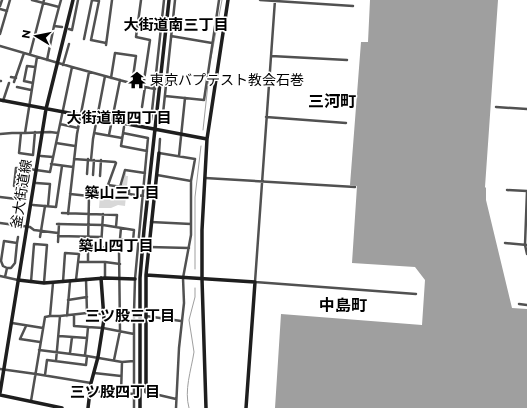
<svg xmlns="http://www.w3.org/2000/svg" width="527" height="408" font-family="Montserrat,'Noto Sans JP',sans-serif">
  <style>
    .green { fill: #d8d8d8 }
    .water { fill: #9f9f9f }
    .lines { fill: none; stroke-linecap: round; stroke-linejoin: round }
    .stream { stroke: #9f9f9f; stroke-width: 1 }
    .street { stroke: #515151; stroke-width: 2.5 }
    .secondary { stroke: #1e1e1e; stroke-width: 3.5 }
    .labels { text-anchor: middle; stroke-width: 3; stroke-linejoin: round; paint-order: stroke }
    .poi-label { font-size: 14px; fill: #000; stroke: #fff; text-anchor: start }
    .street-label { font-size: 14px; fill: #000; stroke: #fff }
    .neighbourhood-label { font-size: 15px; font-weight: bold; fill: #000; stroke: #fff }
    .quarter-label { font-size: 16px; font-weight: bold; fill: #000; stroke: #fff }
  </style>
  <rect width="100%" height="100%" fill="#fff"/>
  <path class="green" d="M 125,173 L 126,173 L 126,176 L 128,176 L 125,206 L 118,205 L 111,208 L 99,208 L 100,195 L 119,196 L 123,195 L 123,189 L 121,188 Z"/>
  <path class="water" d="M 370,0 L 498,0 L 485,187 L 486,188 L 486,200 L 512,308 L 527,309 L 527,408 L 275,408 L 281,314 L 422,325 L 425,280 L 415,267 L 352,263 L 357,186 L 350,185 L 361,42 L 368,42 Z"/>
  <g class="lines">
    <path class="stream" d="M 211,58 L 222,0
      M 203,130 L 209,75
      M 195,269 L 195,197 L 201,146
      M 189,408 C 184,390 191,371 194,352 L 192,339 L 189,320 L 195,297 L 195,288"/>
    <path class="street" d="M 32,0 L 59,7 L 54,26 L 62,27
      M 93,0 L 99,1 L 91,40 L 106,43
      M 141,0 L 136,37 L 150,40 L 143,87
      M 260,0 L 353,6
      M 275,0 L 255,282 L 416,294
      M 0,6 L 2,0
      M 59,7 L 61,0
      M 0,9 L 7,11
      M 69,29 L 72,30 L 78,0
      M 0,34 L 10,0
      M 171,36 L 212,43
      M 84,39 L 92,0
      M 106,45 L 112,0
      M 0,46 L 72,67 L 145,87 L 155,89
      M 30,54 L 44,0
      M 271,56 L 347,60
      M 47,60 L 54,26
      M 63,65 L 69,44
      M 11,77 L 16,78
      M 111,78 L 115,53 L 136,56 L 132,84
      M 0,81 L 1,81
      M 14,82 L 24,53
      M 33,83 L 24,81 L 27,66 L 35,67
      M 17,87 L 31,90
      M 165,96 L 204,100 L 219,0
      M 3,101 L 9,83
      M 142,107 L 145,87
      M 496,107 L 527,109
      M 266,117 L 346,123
      M 151,120 L 164,0
      M 162,123 L 175,0
      M 60,124 L 78,128
      M 124,127 L 121,146 L 147,151
      M 21,133 L 19,153 L 33,155 L 35,132
      M 25,133 L 50,132 L 58,133
      M 94,133 L 122,138
      M 123,133 L 148,138 L 135,279 L 134,313 L 134,408
      M 0,134 L 12,133 L 25,133 L 37,57
      M 109,135 L 120,80
      M 160,139 L 159,153 L 195,159 L 191,181 L 191,235 L 183,278 L 184,303 L 179,348 L 176,408
      M 56,143 L 75,146
      M 41,156 L 53,157
      M 179,156 L 185,98
      M 74,159 L 115,162 L 116,163 L 108,185 L 129,188 L 129,194 L 143,196
      M 91,160 L 93,139 L 105,76
      M 51,164 L 73,167
      M 87,174 L 88,159
      M 93,175 L 94,160
      M 157,175 L 191,181
      M 100,176 L 101,160
      M 205,178 L 355,187
      M 36,183 L 50,184 L 48,206
      M 120,187 L 125,170 L 145,173
      M 27,188 L 14,186 L 16,168 L 29,169
      M 507,190 L 527,191
      M 527,191 L 525,245 L 527,254
      M 70,194 L 89,196 L 88,246
      M 0,197 L 25,200 L 29,169 L 50,172 L 72,67
      M 33,205 L 56,207 L 62,166
      M 62,213 L 117,215 L 116,227
      M 68,214 L 77,134 L 89,72
      M 151,222 L 191,224
      M 0,223 L 30,227 L 34,230 L 58,233
      M 57,224 L 103,225 L 134,230 L 133,241 L 120,239
      M 58,236 L 101,237
      M 40,237 L 45,206
      M 58,242 L 59,224
      M 17,243 L 18,237
      M 505,243 L 527,245
      M 101,247 L 103,214
      M 149,247 L 189,248
      M 78,262 L 105,262 L 120,264
      M 88,262 L 88,246 L 119,249
      M 105,262 L 105,278
      M 0,276 L 18,280
      M 5,277 L 7,268 L 3,266 L 1,261 L 4,241 L 17,243 L 15,263 L 11,268 L 7,268
      M 86,279 L 87,313
      M 31,282 L 34,244 L 47,245 L 44,283
      M 63,282 L 65,253 L 79,254 L 76,280
      M 68,300 L 87,297
      M 519,304 L 527,305
      M 74,315 L 74,326 L 88,327
      M 50,316 L 53,283
      M 60,316 L 87,313 L 103,314
      M 67,316 L 70,282
      M 146,316 L 181,321
      M 12,323 L 43,328
      M 26,326 L 20,339 L 40,342
      M 59,336 L 87,338 L 88,327 L 103,328 L 134,334
      M 39,350 L 87,356 L 122,362 L 134,361
      M 70,353 L 72,337
      M 85,355 L 87,338
      M 114,360 L 120,331 L 119,249 L 121,228
      M 0,369 L 36,374 L 91,383
      M 94,373 L 121,376
      M 45,375 L 47,360 L 86,365 L 87,356
      M 91,391 L 134,394
      M 146,392 L 176,399
      M 121,393 L 122,362
      M 31,401 L 45,317 L 50,316 L 60,316 L 56,361"/>
    <path class="secondary" d="M 0,100 L 207,139
      M 146,275 L 255,282 L 246,408
      M 18,280 L 44,283 L 105,278 L 135,279
      M 146,392 L 146,275 L 159,153
      M 0,393 L 46,109 L 73,0
      M 0,395 L 62,408
      M 88,408 L 91,383 L 98,357 L 104,319 L 101,278
      M 140,408 L 140,278 L 144,230 L 169,0
      M 206,408 L 202,279 L 202,230 L 207,139 L 228,0"/>
  </g>
  <defs>
    <g id="temple-bare" transform="scale(1.38)"><path d="M0-6L5-2H3V0L6.5 2.5H4V6H1.5V3h-3V6H-4V2.5H-6.5L-3 0V-2H-5Z" fill="#000" stroke="#fff" stroke-width="2.5" paint-order="stroke"/></g>
  </defs>
  <g fill-rule="evenodd">
    <use href="#temple-bare" x="137" y="80"/>
  </g>
  <g class="labels">
    <g class="poi-label">
      <text x="150" y="85">東京バプテスト教会石巻</text>
    </g>
    <g class="street-label">
      <text transform="translate(21 194) rotate(-81)" y="5">釜大街道線</text>
    </g>
    <g class="neighbourhood-label">
      <text x="176" y="30">大街道南三丁目</text>
      <text x="119" y="123">大街道南四丁目</text>
      <text x="122" y="198">築山三丁目</text>
      <text x="116" y="251">築山四丁目</text>
      <text x="130" y="321">三ツ股三丁目</text>
      <text x="115" y="397">三ツ股四丁目</text>
    </g>
    <g class="quarter-label">
      <text x="332" y="107">三河町</text>
      <text x="343" y="311">中島町</text>
    </g>
  </g>
  <g transform="translate(36 36) rotate(280)" stroke="#ffffff" stroke-width="3" paint-order="stroke">
  <path d="M0-3L7 15L0 10L-7 15Z" fill="#000000"/>
  <text y="-6" font-size="11" font-weight="bold" text-anchor="middle" fill="#000000">N</text>
  </g>
</svg>
